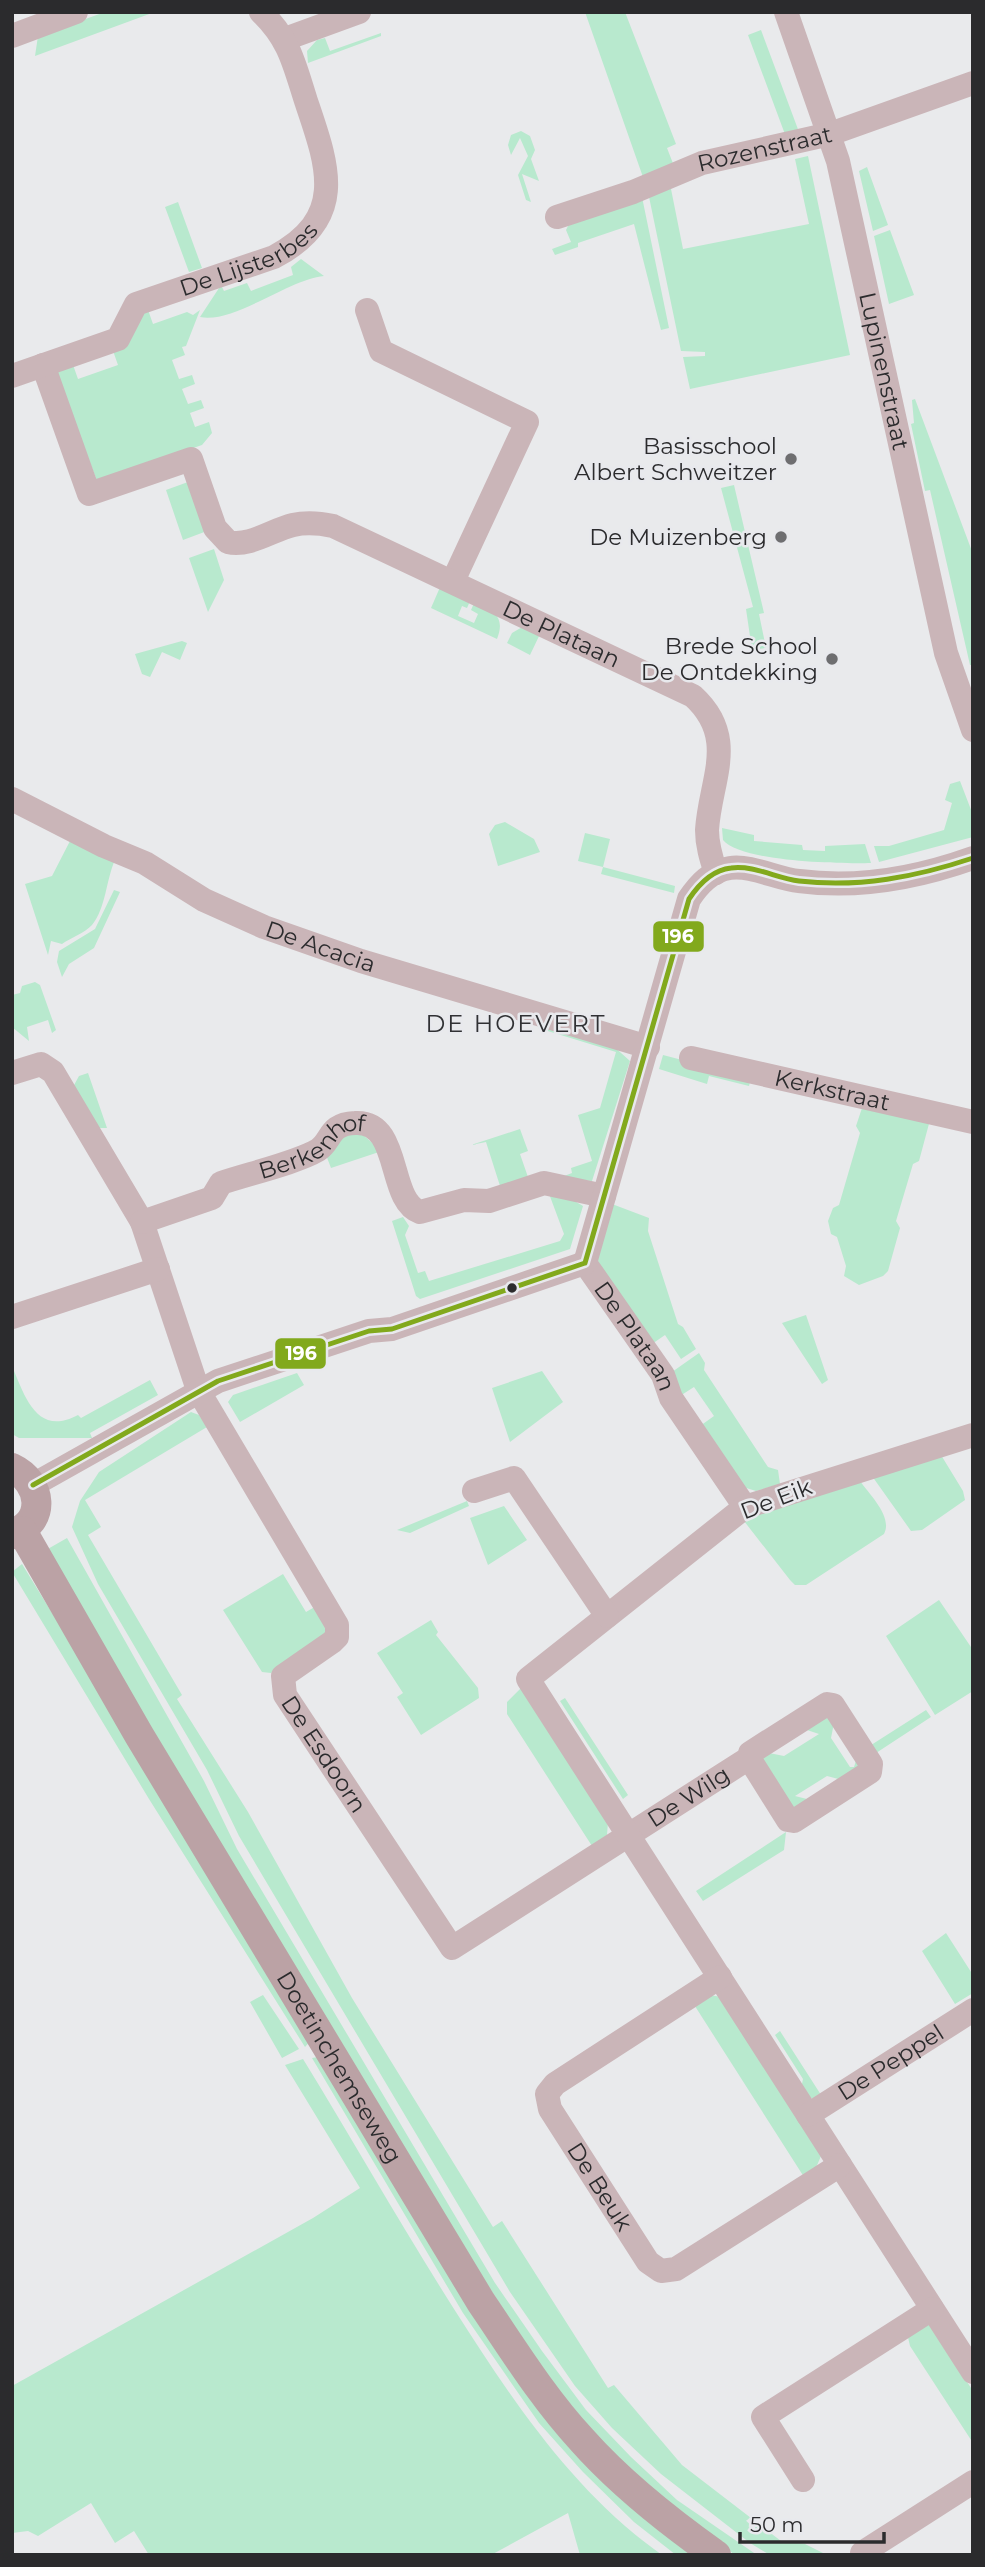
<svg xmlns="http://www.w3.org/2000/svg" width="985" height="2567" font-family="Montserrat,sans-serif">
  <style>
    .green { fill: #b8e9ce }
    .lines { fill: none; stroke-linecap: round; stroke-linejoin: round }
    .minor { stroke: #cab5b8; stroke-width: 24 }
    .major { stroke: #bba2a5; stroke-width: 30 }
    .bus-1-casing { stroke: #e8e9ed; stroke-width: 10 }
    .bus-1 { stroke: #82a91c; stroke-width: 5 }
    .poi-dot { fill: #6e6e70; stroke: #e8e9ed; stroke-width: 2.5 }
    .bus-dot { fill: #2b2b2d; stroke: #e8e9ed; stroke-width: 2.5 }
    .labels { text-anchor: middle; stroke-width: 5; stroke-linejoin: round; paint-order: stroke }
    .street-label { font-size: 23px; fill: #2b2b2d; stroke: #e8e9ed }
    .poi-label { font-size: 23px; fill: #2b2b2d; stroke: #e8e9ed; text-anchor: end }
    .neighbourhood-label { font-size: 24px; letter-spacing: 2px; fill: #303134; stroke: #e8e9ed }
    .line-badge { stroke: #e8e9ed; stroke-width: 2.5 }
    .badge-label { font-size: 19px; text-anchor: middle; font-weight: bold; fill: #fff }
  </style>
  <rect width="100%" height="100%" fill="#e9eaec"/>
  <path class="green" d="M 105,12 L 152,13 L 35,56 L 38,36 Z
    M 585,12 L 625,12 L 676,144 L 667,148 L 674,166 L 644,180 Z
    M 761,30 L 799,132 L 786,137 L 748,35 Z
    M 381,33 L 381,36 L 308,63 L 307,51 L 317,40 L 325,38 L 330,51 Z
    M 521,131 L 530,136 L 535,150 L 531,159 L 539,181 L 522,174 L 531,202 L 526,200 L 518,175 L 528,156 L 520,138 L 511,155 L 508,145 L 511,135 Z
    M 808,156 L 850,355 L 690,389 L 683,357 L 705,356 L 705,352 L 681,351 L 648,192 L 670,184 L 683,249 L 809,224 L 795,159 Z
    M 867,167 L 888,225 L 873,231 L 859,171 Z
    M 642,197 L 669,328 L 661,330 L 634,224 L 578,243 L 578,247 L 555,255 L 552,249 L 571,242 L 566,230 L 571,220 Z
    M 178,202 L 202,268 L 189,272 L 165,207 Z
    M 890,230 L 914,295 L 889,304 L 874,236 Z
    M 301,259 L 324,276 C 289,279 234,324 200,317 L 221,285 L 224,291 L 247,283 L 251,291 L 293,275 L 291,267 Z
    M 147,307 L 153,324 L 187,312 L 193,315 L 200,310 L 186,346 L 182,347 L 185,355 L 172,360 L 179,379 L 192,375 L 195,384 L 182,389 L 188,404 L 201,400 L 204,408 L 190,413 L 195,427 L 209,422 L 212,433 L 202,445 L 97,481 L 56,373 L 72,362 L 78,379 L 118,365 L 112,348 Z
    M 915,399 L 973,554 L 973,665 L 970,665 L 930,490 L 925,491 L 911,424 L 914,423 L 912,400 Z
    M 188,482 L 207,531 L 183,540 L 166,490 Z
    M 734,485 L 764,613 L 759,614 L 766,648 L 752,650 L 746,609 L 753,607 L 721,488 Z
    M 214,549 L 224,580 L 208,612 L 189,558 Z
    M 441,585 L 471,599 L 467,608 L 462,606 L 458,616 L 474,623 L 478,614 L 471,610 L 475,601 C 493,611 506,616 497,639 L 431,608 Z
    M 524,626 L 541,632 L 530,655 L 507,643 L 512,633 Z
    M 182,641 L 187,643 L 180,660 L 162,652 L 150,677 L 142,674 L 135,654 Z
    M 960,781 L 973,815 L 973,837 L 879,862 L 874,846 L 889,846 L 944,830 L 952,803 L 945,800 L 950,784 Z
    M 505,822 L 534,839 L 540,852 L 498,866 L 489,834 L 495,825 Z
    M 722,828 L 754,835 L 754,841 L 802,845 L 803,850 L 825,851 L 825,846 L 865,844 L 871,863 C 842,864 741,862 723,840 Z
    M 585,833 L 610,839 L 603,867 L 675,886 L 674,893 L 601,874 L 603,867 L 578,861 Z
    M 70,841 L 115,860 C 106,880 106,908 92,925 C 85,933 70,938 62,944 L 51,941 L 48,955 L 25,884 L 52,876 Z
    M 114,890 L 120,892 L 94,948 L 69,964 L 62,977 L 57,962 L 59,951 L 95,929 Z
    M 35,982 L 40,985 L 56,1030 L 52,1033 L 48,1020 L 27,1027 L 29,1041 L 12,1027 L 12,995 L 20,993 L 22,986 Z
    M 544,1024 L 611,1044 L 630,1061 L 592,1181 L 559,1178 L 572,1173 L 571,1168 L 592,1161 L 578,1115 L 600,1108 L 616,1052 L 538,1028 Z
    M 663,1055 L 751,1078 L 749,1086 L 709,1076 L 707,1084 L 659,1069 Z
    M 88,1073 L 107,1128 L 96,1128 L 73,1087 L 79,1076 Z
    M 863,1105 L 930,1120 L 919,1161 L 913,1164 L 896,1221 L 900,1228 L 888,1271 L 883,1276 L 859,1285 L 844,1276 L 846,1266 L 837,1237 L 831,1234 L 828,1221 L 833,1208 L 839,1205 L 860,1133 L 856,1126 Z
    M 356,1129 L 382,1151 L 331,1168 L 326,1155 L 330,1143 Z
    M 520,1129 L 528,1151 L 520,1154 L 529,1180 L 501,1189 L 486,1142 L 471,1145 Z
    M 548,1191 L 561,1193 L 583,1206 L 570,1249 L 420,1299 L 416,1296 L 392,1221 L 403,1217 L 409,1226 L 405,1235 L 418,1273 L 425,1271 L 429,1281 L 560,1241 L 564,1234 Z
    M 612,1204 L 649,1218 L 648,1231 L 678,1324 L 683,1327 L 696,1349 L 681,1359 L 665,1335 L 652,1344 L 599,1264 L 597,1258 Z
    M 806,1315 L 828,1380 L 822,1384 L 782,1323 Z
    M 699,1353 L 705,1363 L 704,1370 L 768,1467 L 778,1470 L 780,1484 L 756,1491 L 743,1487 L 700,1426 L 714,1416 L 694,1387 L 680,1396 L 672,1372 Z
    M 12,1366 C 25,1397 37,1437 78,1415 L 81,1418 L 150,1380 L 158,1395 L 90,1433 L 92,1438 L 19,1438 L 12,1434 Z
    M 542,1371 L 563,1402 L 510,1442 L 492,1388 Z
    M 297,1373 L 304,1385 L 240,1422 L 228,1402 L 233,1395 Z
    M 191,1412 L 199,1415 L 207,1427 L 85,1500 L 101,1527 L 88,1535 L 182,1695 L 177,1699 L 248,1812 L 352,1998 L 493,2227 L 502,2221 L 608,2388 L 614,2385 L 682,2465 L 781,2541 L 805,2544 L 827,2555 L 770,2555 L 750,2543 L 661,2474 L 612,2428 L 575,2386 L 510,2292 L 239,1836 L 207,1770 L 98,1584 L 72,1527 L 80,1501 L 99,1472 Z
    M 941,1455 L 963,1491 L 965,1500 L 922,1530 L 911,1531 L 872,1476 Z
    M 860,1481 C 870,1495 893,1517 884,1534 L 806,1585 L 795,1585 L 790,1580 L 744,1521 L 758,1513 Z
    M 467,1501 L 469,1506 L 410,1533 L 397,1530 Z
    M 504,1506 L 527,1540 L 488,1565 L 470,1518 Z
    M 67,1538 L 204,1781 L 237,1849 L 495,2283 L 542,2351 L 586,2410 L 631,2457 L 677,2500 L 757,2555 L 735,2555 L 647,2488 L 559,2396 L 415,2172 L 46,1550 Z
    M 22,1564 L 313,2038 L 305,2047 L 149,1799 L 12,1572 Z
    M 283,1574 L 306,1612 L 318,1605 L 325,1617 L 325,1634 L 271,1673 L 262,1672 L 223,1610 Z
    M 939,1600 L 973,1650 L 973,1691 L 935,1715 L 886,1636 Z
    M 431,1620 L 438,1632 L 436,1635 L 478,1688 L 479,1698 L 421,1735 L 397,1697 L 403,1693 L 377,1653 Z
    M 523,1686 L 608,1822 L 607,1835 L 592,1846 L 507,1714 L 507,1702 Z
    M 565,1698 L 628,1795 L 623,1799 L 560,1701 Z
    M 926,1710 L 931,1717 L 873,1755 L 868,1747 Z
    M 822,1716 L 835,1718 L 831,1738 L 850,1767 L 854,1767 L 858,1754 L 862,1764 L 846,1781 L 827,1776 L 795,1796 L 815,1801 L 796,1812 L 756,1757 L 764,1752 L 784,1756 L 819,1734 L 801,1728 Z
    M 786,1832 L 784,1850 L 703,1901 L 696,1891 Z
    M 946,1933 L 973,1975 L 973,1993 L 955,2004 L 922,1951 Z
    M 263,1995 L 299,2049 L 282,2058 L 250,2002 Z
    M 710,1995 L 721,1997 L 821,2156 L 815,2170 L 804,2177 L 693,2003 Z
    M 780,2031 L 823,2098 L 811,2098 L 801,2089 L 803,2079 L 775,2035 Z
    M 324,2056 L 452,2274 L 698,2555 L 676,2555 L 634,2522 L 583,2472 L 539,2423 L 463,2313 L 312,2058 Z
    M 303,2059 C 354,2142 402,2227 454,2309 C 512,2400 573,2492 662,2555 L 580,2555 L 568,2513 L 491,2555 L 149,2555 L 134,2531 L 115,2543 L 91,2503 L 38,2536 L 28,2531 L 12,2533 L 12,2386 L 313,2218 L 360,2188 L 285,2065 Z
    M 927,2321 L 973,2391 L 973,2443 L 910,2346 L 907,2333 Z"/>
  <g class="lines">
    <g class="minor">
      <path id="s1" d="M 786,12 L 838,161 L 946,653 L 973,730"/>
      <path d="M 12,36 L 76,12"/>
      <path d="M 285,39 L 359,12"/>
      <path id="s2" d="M 557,217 L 633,192 L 702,163 L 830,134 L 973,83"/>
      <path d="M 367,310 L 381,351 L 527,422 L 453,581"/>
      <path id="s3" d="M 43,365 L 89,494 L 191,459 L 215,528 L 228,542 C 250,547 272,530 293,525 C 306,522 319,523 333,526 L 693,696 C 739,738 710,780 707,830 C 707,845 711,858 716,873"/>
      <path id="s4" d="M 12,376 L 118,339 L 136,304 L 274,257 C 348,218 328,166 306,101 C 294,64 290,40 261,12"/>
      <path id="s5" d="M 12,799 L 104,846 L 145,863 L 204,900 L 264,927 L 361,961 L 648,1047"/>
      <path id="s6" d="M 691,1058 L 973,1122"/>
      <path id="s7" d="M 12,1073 L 41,1064 L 53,1072 L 142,1222 L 198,1390 L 337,1625 L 337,1637 L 332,1642 L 283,1676 L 285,1695 L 452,1948 L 749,1758 L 750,1753 L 827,1704 L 833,1705 L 871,1764 L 870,1772 L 794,1821 L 788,1820 L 749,1758"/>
      <path id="s8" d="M 142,1222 L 212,1198 L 221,1183 C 247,1174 296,1163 318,1150 C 332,1141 328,1124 355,1123 C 402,1120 387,1201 420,1212 L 464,1200 L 489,1201 L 544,1183 L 604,1196"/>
      <path d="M 585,1263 L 689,899 C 699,884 711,871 730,868 C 752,865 777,879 799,881 C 858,889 917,878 973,858"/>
      <path id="s9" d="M 585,1263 L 663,1375 L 671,1398 L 745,1507"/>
      <path d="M 12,1317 L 158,1269"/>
      <path d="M 973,1435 L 745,1507 L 528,1679 L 973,2372"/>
      <path d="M 33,1485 L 218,1381 L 369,1331 L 392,1329 L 585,1263"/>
      <path d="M 474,1491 L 514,1478 L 607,1616"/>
      <path id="s10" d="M 720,1977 L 555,2084 L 547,2094 L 550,2109 L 648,2262 L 661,2271 L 676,2269 L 840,2165"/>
      <path id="s11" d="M 808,2115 L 973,2010"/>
      <path d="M 803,2480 L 763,2417 L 932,2309"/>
      <path d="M 862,2553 L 973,2482"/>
    </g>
    <g class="major">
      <path d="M 12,1468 C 42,1482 47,1522 12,1534"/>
      <path id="s12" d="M 22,1531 L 139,1735 L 481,2302 C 513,2349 543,2398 582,2440 C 621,2484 668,2521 716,2555"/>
    </g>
    <g class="bus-1-casing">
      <path id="bus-1" d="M 585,1263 L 689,899 C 699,884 712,870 731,868 C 754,865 776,878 799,881 C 859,888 916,877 973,858
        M 33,1485 L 218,1381 L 369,1331 L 392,1329 L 585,1263"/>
    </g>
    <use href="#bus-1" class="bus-1"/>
  </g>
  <g class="poi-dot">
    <circle cx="791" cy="459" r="7"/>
    <circle cx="781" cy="537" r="7"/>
    <circle cx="832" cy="659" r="7"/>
  </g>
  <circle class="bus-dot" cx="512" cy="1288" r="6"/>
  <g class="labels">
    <g class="street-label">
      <text dy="8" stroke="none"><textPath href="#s2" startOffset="219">Rozenstraat</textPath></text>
      <text dy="8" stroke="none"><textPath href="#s4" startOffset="273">De Lijsterbes</textPath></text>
      <text dy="8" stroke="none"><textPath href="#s1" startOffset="373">Lupinenstraat</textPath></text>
      <text dy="8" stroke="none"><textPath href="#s3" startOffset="698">De Plataan</textPath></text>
      <text dy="8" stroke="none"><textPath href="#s5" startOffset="343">De Acacia</textPath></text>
      <text dy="8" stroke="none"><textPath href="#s6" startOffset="145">Kerkstraat</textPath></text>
      <text dy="8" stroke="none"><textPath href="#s8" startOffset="192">Berkenhof</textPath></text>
      <text dy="8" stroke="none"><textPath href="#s9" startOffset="89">De Plataan</textPath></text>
      <text transform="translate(776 1499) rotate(-21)" y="8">De Eik</text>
      <text dy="8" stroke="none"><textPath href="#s7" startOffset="838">De Esdoorn</textPath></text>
      <text dy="8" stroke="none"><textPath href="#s7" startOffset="1351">De Wilg</textPath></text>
      <text dy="8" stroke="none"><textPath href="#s11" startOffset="98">De Peppel</textPath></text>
      <text dy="8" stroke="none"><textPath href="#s12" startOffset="623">Doetinchemseweg</textPath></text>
      <text dy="8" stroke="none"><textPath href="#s10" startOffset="317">De Beuk</textPath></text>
    </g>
    <g class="poi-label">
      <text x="777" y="454">Basisschool<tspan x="777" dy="26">Albert Schweitzer</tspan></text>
      <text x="767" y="545">De Muizenberg</text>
      <text x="818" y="654">Brede School<tspan x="818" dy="26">De Ontdekking</tspan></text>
    </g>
    <g class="neighbourhood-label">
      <text x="516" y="1032">DE HOEVERT</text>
    </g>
  </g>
  <g class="line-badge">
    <rect x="652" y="920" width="53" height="33" rx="7" fill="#82a91c"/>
    <rect x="274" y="1337" width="53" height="33" rx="7" fill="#82a91c"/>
  </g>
  <g class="badge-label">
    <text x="678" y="943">196</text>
    <text x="301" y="1360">196</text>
  </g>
  <rect width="985" height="2567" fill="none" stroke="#2b2b2d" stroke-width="28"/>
  <path d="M740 2532v10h144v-10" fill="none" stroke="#2b2b2d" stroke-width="3.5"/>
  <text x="750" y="2532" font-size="21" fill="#2b2b2d" stroke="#e8e9ed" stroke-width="5" paint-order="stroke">50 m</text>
</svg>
